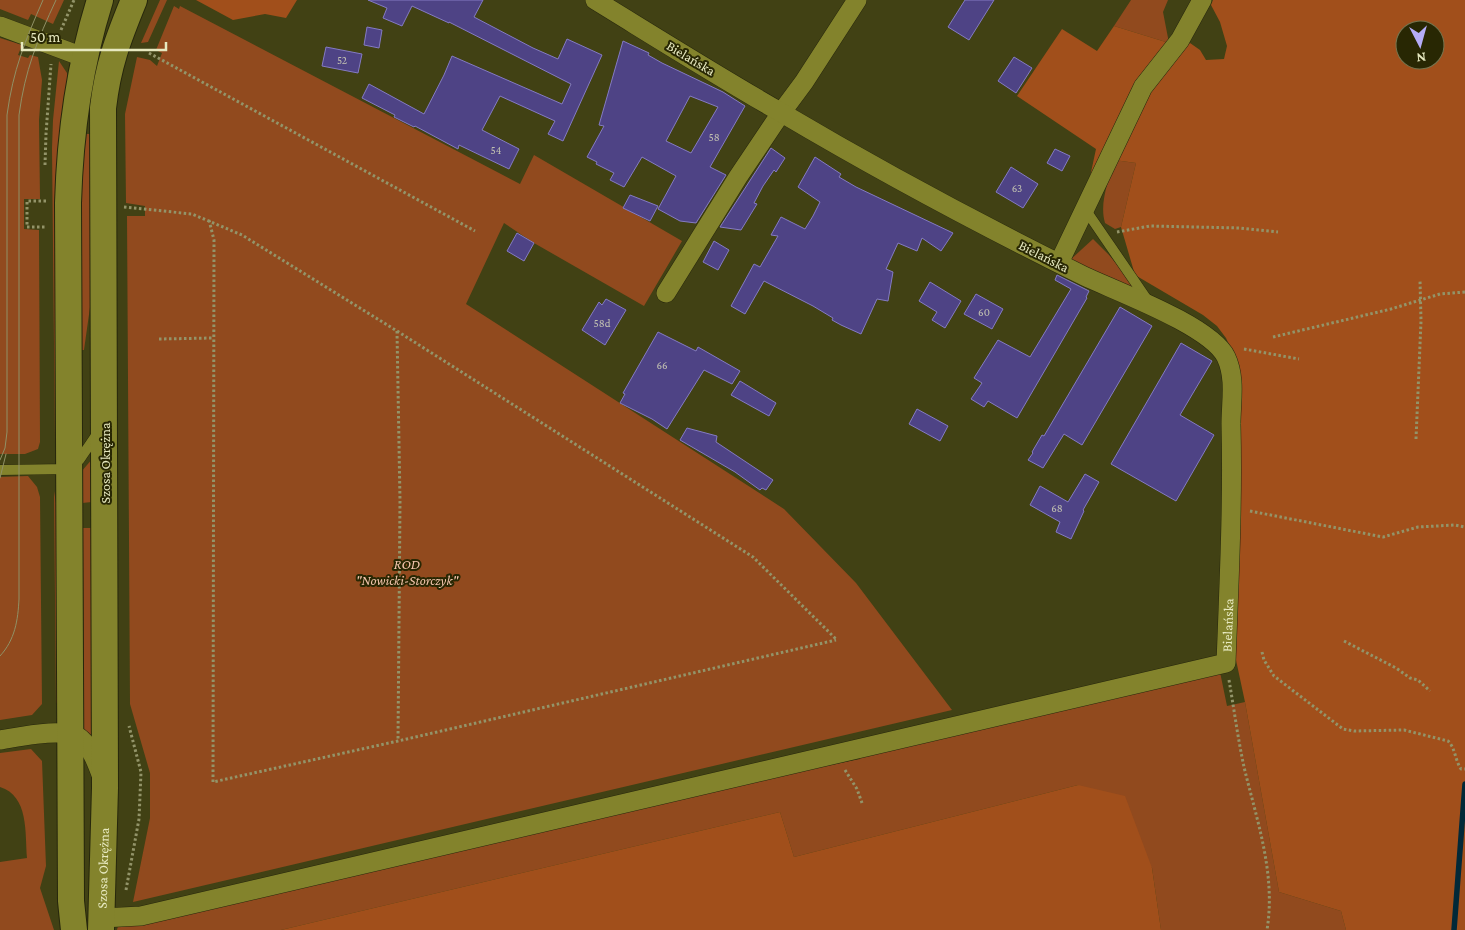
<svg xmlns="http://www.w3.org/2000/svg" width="1465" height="930" font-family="'Crimson Pro',serif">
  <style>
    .green { fill: #914a1e }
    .forest { fill: #a14f1b; fill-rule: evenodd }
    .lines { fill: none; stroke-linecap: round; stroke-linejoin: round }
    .stream { stroke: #022938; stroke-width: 5.5 }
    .building { fill: #4e4385; stroke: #847bc3; fill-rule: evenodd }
    .lane-casing { stroke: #27270c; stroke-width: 11 }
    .street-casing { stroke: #27270c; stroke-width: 20 }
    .secondary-casing { stroke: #27270c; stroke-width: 28 }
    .path { stroke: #939469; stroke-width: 3; stroke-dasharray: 2.5 2.5; stroke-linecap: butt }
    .lane { stroke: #83832c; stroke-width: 10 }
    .street { stroke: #83832c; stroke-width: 19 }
    .secondary { stroke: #83832c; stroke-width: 26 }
    .tram { stroke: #909166; stroke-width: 1 }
    .labels { text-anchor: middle; stroke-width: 4; stroke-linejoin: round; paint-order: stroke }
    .number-label { font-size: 11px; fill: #c1c0b1 }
    .street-label { font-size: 14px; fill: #e7e9c0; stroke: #282703 }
    .park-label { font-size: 14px; font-style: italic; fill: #f3c5ad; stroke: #282703 }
  </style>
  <rect width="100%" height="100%" fill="#414114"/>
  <path class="green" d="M 0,0 L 64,0 L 53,24 L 31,14 L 28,20 L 0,9 Z
    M 160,0 L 167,0 L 148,42 L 141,43 Z
    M 1131,0 L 1168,0 L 1163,12 L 1169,43 L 1114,26 Z
    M 174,6 L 179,9 L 180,6 L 520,184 L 534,155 L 682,241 L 644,306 L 534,243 L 504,223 L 466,304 L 784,509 L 856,583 L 952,710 L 133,902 L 150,818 L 150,773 L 130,704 L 127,216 L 145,216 L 145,206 L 126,203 L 125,114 L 137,57 L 150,60 L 157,66 L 162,53 L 156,50 Z
    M 0,38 L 22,45 L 18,55 L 28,58 L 30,55 L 38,57 L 42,80 L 39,120 L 40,199 L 24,199 L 24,229 L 39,230 L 40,442 L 38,449 L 25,454 L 0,454 Z
    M 59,61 L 67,73 L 69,83 L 58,432 L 55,443 L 52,148 L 53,120 Z
    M 86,134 L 91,134 L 92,293 L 84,350 L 82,350 L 82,171 Z
    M 1114,160 L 1136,163 L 1121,227 L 1115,229 L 1105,223 C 1099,202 1109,181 1114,160 Z
    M 1093,239 L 1109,255 L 1140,292 L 1069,261 Z
    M 93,458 L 92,502 L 82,503 L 81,472 Z
    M 28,476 L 37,487 L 40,497 L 42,704 L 32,715 L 0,720 L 0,477 Z
    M 54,491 L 58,515 L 60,695 L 56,704 Z
    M 83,528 L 94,528 L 94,743 L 84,732 Z
    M 1220,672 L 1227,706 L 1245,702 L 1279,892 L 1341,911 L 1346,930 L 1161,930 L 1152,868 L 1078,785 L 794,857 L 780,812 L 281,930 L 117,930 L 118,926 L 757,780 L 860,759 L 860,752 Z
    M 31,749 L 42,761 L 46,866 L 40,888 L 54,930 L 0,930 L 0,862 L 27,858 C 25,833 29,796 0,787 L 0,753 Z"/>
  <path class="forest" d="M 196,0 L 297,0 L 286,18 L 265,14 L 233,20 Z
    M 1213,0 L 1465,0 L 1465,930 L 1346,930 L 1341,911 L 1279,892 L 1245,702 L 1233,646 L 1236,360 L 1226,338 L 1217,326 L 1203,315 L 1135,275 L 1121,227 L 1136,163 L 1114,160 L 1148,92 L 1181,47 L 1190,43 L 1200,50 L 1206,60 L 1224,59 L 1227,46 L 1220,22 L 1211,5 ZM 1405,30 L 1435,30 L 1435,60 L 1405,60 Z
    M 1114,26 L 1169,43 L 1090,177 L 1096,149 L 1017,96 L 1062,29 L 1097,51 Z
    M 1078,785 L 1125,796 L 1152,868 L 1161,930 L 281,930 L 780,812 L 794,857 Z"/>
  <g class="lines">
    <path class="stream" d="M 1454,930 L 1465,784"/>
  </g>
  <path class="building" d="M 368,0 L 483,0 L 474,17 L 533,48 L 558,59 L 567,39 L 602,55 L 563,141 L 548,134 L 555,121 L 500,96 L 482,130 L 519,149 L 509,169 L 459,145 L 458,149 L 415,126 L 414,127 L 394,117 L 395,115 L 362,98 L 369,84 L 424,114 L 444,75 L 452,56 L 562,104 L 571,84 L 449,22 L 449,23 L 412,6 L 402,26 L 383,18 L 387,8 Z
    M 965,0 L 994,0 L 969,40 L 948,27 Z
    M 367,27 L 382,30 L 379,48 L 364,45 Z
    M 623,41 L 649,53 L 648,55 L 662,63 L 723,92 L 745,106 L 710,167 L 726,175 L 696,223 L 680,221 L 658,209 L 676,176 L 642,157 L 624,187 L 610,180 L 614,173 L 596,164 L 597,162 L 587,157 L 604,126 L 599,125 ZM 690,96 L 718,107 L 691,153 L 666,141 Z
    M 326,47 L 362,54 L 358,73 L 322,66 Z
    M 1014,57 L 1032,68 L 1016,93 L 998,81 Z
    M 771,148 L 785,158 L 776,172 L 774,170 L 763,186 L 754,203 L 757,204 L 741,230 L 720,227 Z
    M 1055,149 L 1070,156 L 1062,171 L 1047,163 Z
    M 815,157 L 841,174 L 839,177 L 856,187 L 953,233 L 941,251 L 922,238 L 917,251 L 898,243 L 886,269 L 893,272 L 888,301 L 877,299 L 861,334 L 841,325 L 832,320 L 833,318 L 813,306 L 764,281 L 745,314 L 731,306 L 754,264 L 760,267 L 778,236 L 771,235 L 781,217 L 805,229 L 813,216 L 820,202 L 798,187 Z
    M 1011,167 L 1038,184 L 1023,208 L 996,192 Z
    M 630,195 L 658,206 L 650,221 L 623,208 Z
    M 517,233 L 534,243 L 524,261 L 507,251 Z
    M 714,241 L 729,250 L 718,270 L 703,262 Z
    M 1057,275 L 1089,291 L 1086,297 L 1087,298 L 1017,418 L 988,401 L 984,407 L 971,399 L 982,383 L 974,378 L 998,340 L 1030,357 L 1071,289 L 1055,280 Z
    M 930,282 L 961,301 L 945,328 L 932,320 L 937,312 L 919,301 Z
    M 976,294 L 1003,309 L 992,329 L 964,314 Z
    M 606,299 L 626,310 L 605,345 L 582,330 L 599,302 L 602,305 Z
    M 1120,307 L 1152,326 L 1082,445 L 1064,434 L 1043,468 L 1028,460 L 1033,453 L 1032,452 L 1042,435 L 1044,436 Z
    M 658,332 L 696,351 L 698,347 L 740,371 L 732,384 L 704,370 L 667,429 L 652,419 L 620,403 L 625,394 L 623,393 Z
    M 1181,343 L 1212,361 L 1180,415 L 1214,435 L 1176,501 L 1111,464 Z
    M 740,381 L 776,403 L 769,416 L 731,395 Z
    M 917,409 L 948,426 L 940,441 L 909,424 Z
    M 687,428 L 717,436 L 716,442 L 773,480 L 766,490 L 762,488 L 760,490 L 735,472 L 680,440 Z
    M 1085,474 L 1099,482 L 1083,510 L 1084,511 L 1071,539 L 1056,532 L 1060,522 L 1030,505 L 1040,486 L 1068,502 Z"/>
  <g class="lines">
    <g class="lane-casing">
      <path id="lane" d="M 1085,209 L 1148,301
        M 0,470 L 69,469 L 80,459 L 97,434"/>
    </g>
    <g class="street-casing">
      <g id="street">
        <path d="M 0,26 L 83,57"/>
        <path d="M 1059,263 L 1143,87 L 1180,40 L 1202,0"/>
        <path d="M 666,293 L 738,177 L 781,113 L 804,82 L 857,0"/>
        <path d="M 0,740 C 19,737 66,726 81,739 C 92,749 97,764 102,777"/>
        <path id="s1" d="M 102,918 L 141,916 L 1226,663 C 1229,583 1233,504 1231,424 C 1231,402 1236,378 1226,357 C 1211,326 1118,292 1084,276 C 981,225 880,171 782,113 C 719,77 657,38 595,0"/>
      </g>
    </g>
    <g class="secondary-casing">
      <g id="secondary">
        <path d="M 74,930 L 71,901 L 68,203 C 70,133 79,67 100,0"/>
        <path id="s2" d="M 101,930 L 105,788 L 103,108 C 108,65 118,39 134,0"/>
      </g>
    </g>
    <path class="path" d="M 61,30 L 74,0
      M 149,53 L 475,231
      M 45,165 L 46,134 L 51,64
      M 46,201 L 27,201 L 27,227 L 46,227
      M 124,207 L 192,214 L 242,235 L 397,331 L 753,557 L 836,639
      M 209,220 L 214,240 L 213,782 L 398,741 L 836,640
      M 1117,232 L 1150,226 L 1240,228 L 1278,232
      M 397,331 L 400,501 L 398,741
      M 1273,337 L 1391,309 L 1440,294 L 1465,292
      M 159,339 L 213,338
      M 1244,349 L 1299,359
      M 1416,439 L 1421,321 L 1420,280
      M 1250,511 L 1383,537 L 1418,527 L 1455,525 L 1465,527
      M 1344,641 L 1396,668 L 1410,678 L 1418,680 L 1430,691
      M 1262,652 L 1264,660 L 1274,676 L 1343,729 L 1354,731 L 1404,730 L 1448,741 C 1455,747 1455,760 1461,769 L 1465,769
      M 1229,680 C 1234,709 1238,739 1244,767 C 1257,821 1276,874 1267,930
      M 845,770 L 857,789 L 862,803
      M 126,890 L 139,819 L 141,772 L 129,726"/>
    <use href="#lane" class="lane"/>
    <use href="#street" class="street"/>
    <use href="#secondary" class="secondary"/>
    <path class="tram" d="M 0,460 L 5,448 L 7,432 L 7,115 C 13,70 25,41 43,0
      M 0,478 L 6,454
      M 0,656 C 15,640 18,620 19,599 L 19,115 C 25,70 37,41 56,0"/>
  </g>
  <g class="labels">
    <g class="number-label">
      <text x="342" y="64">52</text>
      <text x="714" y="141">58</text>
      <text x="496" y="154">54</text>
      <text x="1017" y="192">63</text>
      <text x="984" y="316">60</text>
      <text x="602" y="327">58d</text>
      <text x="662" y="369">66</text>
      <text x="1057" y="512">68</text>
    </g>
    <g class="street-label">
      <text transform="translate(691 58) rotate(31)" y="5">Bielańska</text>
      <text transform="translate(1044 256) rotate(27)" y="5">Bielańska</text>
      <text transform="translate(105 463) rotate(-90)" y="5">Szosa Okrężna</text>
      <text dy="5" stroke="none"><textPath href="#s1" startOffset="1191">Bielańska</textPath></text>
      <text dy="5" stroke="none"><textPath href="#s2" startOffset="62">Szosa Okrężna</textPath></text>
    </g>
    <g class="park-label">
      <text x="407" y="569">ROD<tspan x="407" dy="16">"Nowicki-Storczyk"</tspan></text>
    </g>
  </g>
  <g transform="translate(1420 45) rotate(174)"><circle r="24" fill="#282703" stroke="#74754f"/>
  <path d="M0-4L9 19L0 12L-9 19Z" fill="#b5acf8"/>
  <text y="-8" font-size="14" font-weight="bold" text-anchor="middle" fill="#e7e9c0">N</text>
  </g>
  <path d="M22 42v8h144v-8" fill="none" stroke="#e7e9c0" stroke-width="2.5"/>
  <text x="30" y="42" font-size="15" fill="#e7e9c0" stroke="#282703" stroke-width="4" paint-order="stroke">50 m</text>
</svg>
